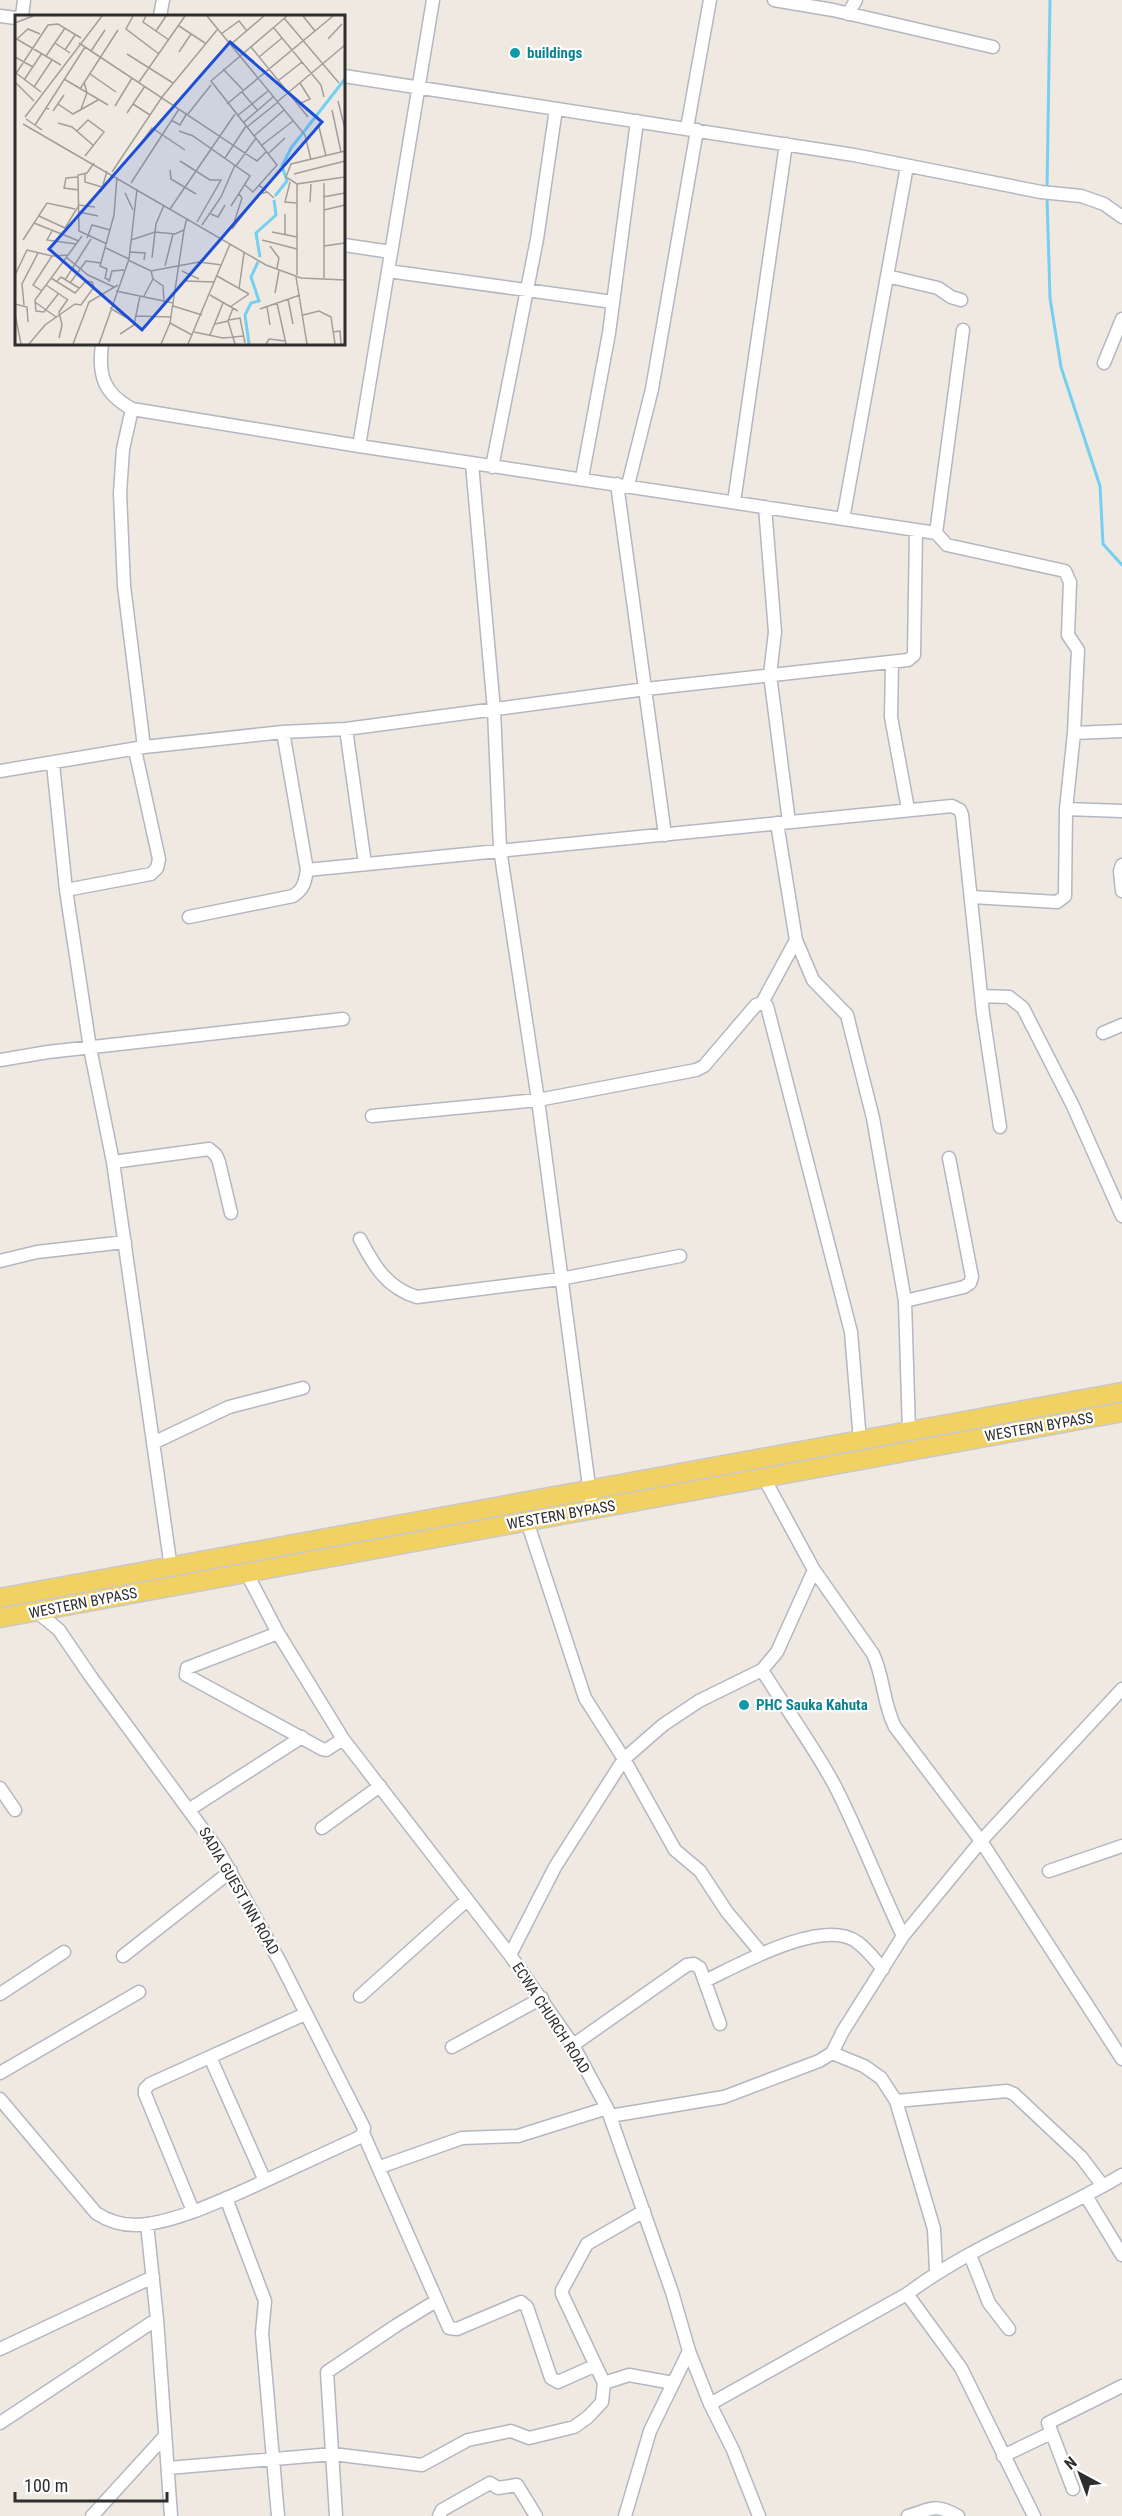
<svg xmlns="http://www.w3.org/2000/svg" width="1122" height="2516" font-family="'Roboto Condensed',sans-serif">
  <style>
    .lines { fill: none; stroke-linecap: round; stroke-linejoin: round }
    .stream { stroke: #75cff0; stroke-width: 3 }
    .street-casing { stroke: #b4b7c1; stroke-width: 15 }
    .primary-casing { stroke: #c9c9c9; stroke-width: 21 }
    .street { stroke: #fff; stroke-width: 12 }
    .primary { stroke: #f2d163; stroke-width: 18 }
    .culture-dot { fill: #0f9aa8; stroke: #fff; stroke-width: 2 }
    .labels { text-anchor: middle; stroke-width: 4.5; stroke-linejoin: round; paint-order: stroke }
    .culture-label { font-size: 15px; font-weight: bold; fill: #0d838f; stroke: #fff; text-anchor: start }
    .street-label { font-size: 15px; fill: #2e2e2e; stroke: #fff }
    .inset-river { fill: none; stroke: #75cff0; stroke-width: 3 }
    .inset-road { fill: none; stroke: #a29e99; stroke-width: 1.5 }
    .view { fill: #1d4ed8; fill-opacity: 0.15; stroke: #1d4ed8; stroke-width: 3 }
    .inset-edge { fill: none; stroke: #2e2e2e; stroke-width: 3 }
  </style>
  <rect width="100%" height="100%" fill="#efe9e1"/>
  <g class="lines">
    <path class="stream" d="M 1047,190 L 1050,0
      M 1047,197 L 1050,298 L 1061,367 L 1100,486 L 1103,544 L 1122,565"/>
    <g class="street-casing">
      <path id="street" d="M 774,0 L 833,10 L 993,47
        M 848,14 L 856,0
        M 0,16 L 16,18
        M 22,16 L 24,0
        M 160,16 L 163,0
        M 344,76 L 854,155 L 1041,192 L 1081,196 L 1104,204 L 1122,217
        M 687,128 L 710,0
        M 344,245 L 391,252
        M 388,271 L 613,302
        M 887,276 L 938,288 L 951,297 L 961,300
        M 963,330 L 936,533 L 947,545 L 1065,571 L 1070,582 L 1068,635 L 1078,650 L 1074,733 L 1066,809 L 1065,896 L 1057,902 L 972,897
        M 102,344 C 98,375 103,393 132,409 L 359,446 L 936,533
        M 1104,363 L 1122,319
        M 132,409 L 123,449 L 120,493 L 124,586 L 144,747
        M 359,446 L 433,0
        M 472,464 L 494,710 L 500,849 L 538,1100 L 592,1509
        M 492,467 L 537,239 L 556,109
        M 582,478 L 609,333 L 637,121
        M 617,484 L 665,835
        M 628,485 L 652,389 L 697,130
        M 734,502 L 786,144
        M 765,507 L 775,632 L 770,675 L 789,822
        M 843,519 L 907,166
        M 892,662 L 891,717 L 908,809
        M 346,729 L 365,864
        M 283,732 L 307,870
        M 1074,733 L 1122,731
        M 53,764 L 66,890 L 90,1048 L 113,1162 L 171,1568
        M 0,771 L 144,747 L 283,732 L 346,729 L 646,689 L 908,660 L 914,655 L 916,531
        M 1066,809 L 1122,811
        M 777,823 L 796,940 L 813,980 L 847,1015 L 873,1118 L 905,1301 L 909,1432
        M 1122,865 L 1120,871 L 1122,891
        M 66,890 L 151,874 L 157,868 L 159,859 L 135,750
        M 189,917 L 293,896 C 304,889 305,882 307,870 L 952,806 L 960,810 L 962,815 L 983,1014 L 1000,1127
        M 981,996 L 1009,997 L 1023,1008 L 1073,1106 L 1122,1216
        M 762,1003 L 796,940
        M 1103,1033 L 1122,1025
        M 0,1060 L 48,1052 L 343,1019
        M 372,1116 L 538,1100 L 696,1070 L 704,1066 L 756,1005 L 762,1003 L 767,1006 L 851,1332 L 860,1441
        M 113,1162 L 209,1149 L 216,1155 L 219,1162 L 231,1213
        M 360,1239 C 374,1266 387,1288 417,1297 L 560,1279 L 680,1256
        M 0,1261 L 37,1252 L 125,1242
        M 905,1301 L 964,1287 L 970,1283 L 972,1277 L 949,1158
        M 153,1443 L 229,1407 L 303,1388
        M 527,1521 L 585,1698 L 624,1759 L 675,1850 L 700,1871 L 727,1912 L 762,1954
        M 814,1570 L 873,1654 C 884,1677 883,1704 895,1727 L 981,1841 L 1122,2059
        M 246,1572 L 278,1633 L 343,1739 L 510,1955 L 573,2045 L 607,2108 L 672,2292 L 689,2351 L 710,2404 L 733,2450 L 759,2516
        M 37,1612 L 59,1630 L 91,1677 L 218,1850 L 280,1962 L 364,2128 L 363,2133 L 449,2328 L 457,2329 L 521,2302 L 527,2307 L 551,2378 L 558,2382 L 594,2366
        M 278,1633 L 187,1668 L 186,1675 L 322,1749 L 326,1750 L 343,1739
        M 762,1670 C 786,1709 813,1745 835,1786 C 860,1835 879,1886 903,1936
        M 0,1788 L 15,1810
        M 190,1809 L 302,1737
        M 322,1828 L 380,1786
        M 1049,1871 L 1122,1846
        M 510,1955 L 555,1867 L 624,1759 L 663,1725 L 699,1701 L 762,1670 L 777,1652 L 814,1570 L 764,1478
        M 123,1956 L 231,1871
        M 705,1981 C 738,1965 823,1917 857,1942 C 867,1949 875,1960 883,1969
        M 0,1994 L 64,1952
        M 360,1996 L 467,1900
        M 573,2045 L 687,1965 L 694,1964 L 700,1968 L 720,2024
        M 452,2047 L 542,1998
        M 832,2053 L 864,2066 L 881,2078 L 896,2101 L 934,2229 L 936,2271
        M 210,2057 L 265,2181
        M 0,2073 L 139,1992
        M 0,2099 L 96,2213 C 111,2223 129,2227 148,2224 C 180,2219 213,2204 243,2191 C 282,2173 321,2155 360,2137 L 363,2133
        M 896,2101 L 1007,2091 L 1014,2094 L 1081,2157 L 1103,2186
        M 610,2116 L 724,2097 L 819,2061 L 832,2053 L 843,2031 L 903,1936 L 981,1841 L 1122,1689
        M 380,2167 L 462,2138 L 518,2136 L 607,2108
        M 1086,2196 L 1122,2255
        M 226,2198 L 265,2301 L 262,2333 L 278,2516
        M 193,2211 L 145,2094 L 145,2089 L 150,2084 L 305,2014
        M 147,2224 L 157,2319 L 171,2516
        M 970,2255 L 989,2303 L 1009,2329
        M 907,2294 L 961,2368 L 1034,2516
        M 0,2349 L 153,2277
        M 604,2383 L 629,2375 L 673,2383
        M 710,2404 L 907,2294 C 972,2245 1052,2217 1122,2175
        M 0,2423 L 157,2319
        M 1003,2456 L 1051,2433
        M 168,2468 L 333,2454 L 422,2465 L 468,2440 L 511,2431 L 529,2438 L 574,2427 L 588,2417 L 602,2402 L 604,2383 L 562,2294 L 562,2290 L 587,2244 L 644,2211
        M 1073,2489 L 1048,2423 L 1122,2386
        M 92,2516 L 165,2436
        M 336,2516 L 327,2372 L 397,2325 L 436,2301
        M 439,2516 L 442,2510 L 490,2483 L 498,2488 L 517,2485 L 536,2516
        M 625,2516 L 650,2431 L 689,2351
        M 908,2516 C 932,2509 934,2503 958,2516"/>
    </g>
    <g class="primary-casing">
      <path id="primary" d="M 0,1598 L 1122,1392
        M 0,1618 L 1122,1412"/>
    </g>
    <use href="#street" class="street"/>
    <use href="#primary" class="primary"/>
  </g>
  <g class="culture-dot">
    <circle cx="515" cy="53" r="6"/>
    <circle cx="744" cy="1705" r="6"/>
  </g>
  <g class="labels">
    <g class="culture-label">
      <text x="527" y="58">buildings</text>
      <text x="756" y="1710">PHC Sauka Kahuta</text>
    </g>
    <g class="street-label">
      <text transform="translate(1039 1427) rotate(-10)" y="5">WESTERN BYPASS</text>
      <text transform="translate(561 1515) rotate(-10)" y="5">WESTERN BYPASS</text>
      <text transform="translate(83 1603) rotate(-11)" y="5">WESTERN BYPASS</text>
      <text transform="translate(239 1891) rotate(60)" y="5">SADIA GUEST INN ROAD</text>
      <text transform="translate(551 2018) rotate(57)" y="5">ECWA CHURCH ROAD</text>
    </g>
  </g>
  <g transform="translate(15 15)">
    <rect width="330" height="330" fill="#efe9e1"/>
    <path class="inset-river" d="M 260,181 L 272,166 L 267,151 L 276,133 L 330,64M 245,242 L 241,218 L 261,200 L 259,185M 234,329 L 230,300 L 236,288 L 244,286 L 236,262 L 243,247"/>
    <path class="inset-road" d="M 118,1 L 111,14 L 144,39M 131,1 L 128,7 L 154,25M 192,1 L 290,120 L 296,145M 288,1 L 300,16M 269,3 L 324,68M 0,8 L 18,1M 164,11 L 190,28M 258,12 L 306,70 L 309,82M 141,16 L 151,1M 206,19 L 224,6 L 232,16M 0,23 L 46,50M 2,24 L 13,14 L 25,19M 313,24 L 327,9M 40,28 L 55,38M 64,28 L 242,146 L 252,136M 215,30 L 249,1M 236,32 L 293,102M 50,35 L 60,20M 76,36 L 90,15M 164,37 L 176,19M 112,39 L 158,68M 31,41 L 50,13M 0,42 L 18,52M 244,42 L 267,23M 208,54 L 229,76M 1,58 L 26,77M 75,59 L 101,77M 0,60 L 33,10 L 43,9 L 66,23M 49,64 L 93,90M 9,65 L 27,38M 264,65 L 287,47M 0,67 L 19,86M 124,67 L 170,1M 19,72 L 37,45M 65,74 L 103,15M 227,77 L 243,96M 323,86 L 330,114M 262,87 L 330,30M 43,89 L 58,99 L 83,85M 118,89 L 135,100M 212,89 L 318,1M 284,89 L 295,84 L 285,68M 100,91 L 117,63M 31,93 L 70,32M 66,94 L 72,78 L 69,67M 317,95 L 326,137M 38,96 L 49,80M 112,98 L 130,71M 173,99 L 196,70M 222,101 L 253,76M 10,102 L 87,1M 11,104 L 27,115M 156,105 L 165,110 L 172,98M 43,108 L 57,112 L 79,131M 228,108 L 258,82M 8,109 L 251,250 L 286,263 L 330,265M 20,110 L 31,93 L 34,94M 232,112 L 263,87M 304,112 L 311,141M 62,116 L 73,105 L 89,117 L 70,141M 164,116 L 178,121 L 235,161 L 216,191M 239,121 L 269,95M 247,130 L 278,106M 124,131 L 137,113 L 170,135M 254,138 L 270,123M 210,143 L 231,111M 165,146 L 195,165 L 206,165 L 182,207M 79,148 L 72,158 L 63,160 L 64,216 L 92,229M 221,151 L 241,123M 155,155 L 156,164 L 181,179M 97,157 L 147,82 L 202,15M 70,159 L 70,167 L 87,172M 279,159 L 330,146M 63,162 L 51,163 L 49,173 L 64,175M 275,167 L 270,187 L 282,188M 116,168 L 164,94M 309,168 L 309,263M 282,169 L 271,162 L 276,149 L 330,136M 230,170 L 238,177 L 262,150 L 196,66 L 272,1M 244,170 L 259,183M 86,177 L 92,156M 110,178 L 118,195M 224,179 L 227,183 L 217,214 L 244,179 L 252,177M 308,182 L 330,178M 295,187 L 296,169M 155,194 L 220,99M 309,195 L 330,190M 64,197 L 83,201M 196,199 L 203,202 L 210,190M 270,199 L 270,221M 24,201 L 50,213 L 64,190 L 80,192M 19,208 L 64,226M 187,210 L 206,182 L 220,150M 37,216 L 32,225 L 61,229M 257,217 L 282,222M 72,223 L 77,210 L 95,215M 8,225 L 32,188 L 60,194M 116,225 L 140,217 L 160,219 L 169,215 L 172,203M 247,225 L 282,234M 255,231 L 264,243 L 262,253M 309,231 L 330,228M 91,233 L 114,244M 115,237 L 130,238 L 129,245M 51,242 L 73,260 L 99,272M 137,243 L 141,209 L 149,190M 113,245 L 136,256 L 184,247 L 207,250M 150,251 L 158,219M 167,256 L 184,264M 0,260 L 12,235 L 37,241 L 54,240M 282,260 L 282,169 L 330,162M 202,261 L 234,279M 281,262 L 292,329M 138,264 L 148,271 L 149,286M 50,265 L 76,224M 94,265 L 90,263 L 92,254 L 85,251 L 99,200 L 102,162M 42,266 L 46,262 L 64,273M 170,266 L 200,267M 94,267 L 97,256 L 109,255M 55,268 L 71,246 L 86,248M 31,270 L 53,285M 224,274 L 229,238M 27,276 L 18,270 L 37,241M 101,276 L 158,288M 44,278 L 29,297 L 21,296 L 20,285 L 67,221M 260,278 L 264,256M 195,280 L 223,296M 129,281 L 138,264 L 136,256M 273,284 L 278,309M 20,287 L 41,302M 262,288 L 271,329M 0,289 L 12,292 L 13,307M 9,290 L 7,269 L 23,238M 158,291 L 187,300M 215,292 L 234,279M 252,292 L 255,310M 95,293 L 114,304M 245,294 L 285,280M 0,299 L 6,329M 288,300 L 304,296 L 316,302 L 320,329M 121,301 L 156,302M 214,305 L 225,303 L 230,328M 213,306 L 220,329M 155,308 L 177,320M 200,309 L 213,306 L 218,293M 179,317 L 208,323 L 229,321M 318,317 L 325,316 L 326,329M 105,319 L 119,310 L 125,281M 195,320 L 208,288M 44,323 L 47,310 L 44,297 L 53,284M 14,329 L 30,310 L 60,289 L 66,290 L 79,272 L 77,267 L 71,266 L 60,278 L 36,263M 58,329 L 74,287 L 103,270M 84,329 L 114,244 L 122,174M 146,329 L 155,308 L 169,215M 173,329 L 215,229M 251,329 L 254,324 L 271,326"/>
    <path class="view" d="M 215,27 L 307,107 L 127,315 L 34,234 Z"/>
    <rect width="330" height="330" class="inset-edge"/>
  </g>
  <g transform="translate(1080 2474) rotate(319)" stroke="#ffffff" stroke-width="4.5" paint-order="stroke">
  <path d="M0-4.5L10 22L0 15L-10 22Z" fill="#2e2e2e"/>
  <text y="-9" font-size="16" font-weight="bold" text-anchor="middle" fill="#2e2e2e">N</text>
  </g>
  <path d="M15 2492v9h152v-9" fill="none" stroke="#2e2e2e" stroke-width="3"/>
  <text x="24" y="2492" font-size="18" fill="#2e2e2e" stroke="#ffffff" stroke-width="4.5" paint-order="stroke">100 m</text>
</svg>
